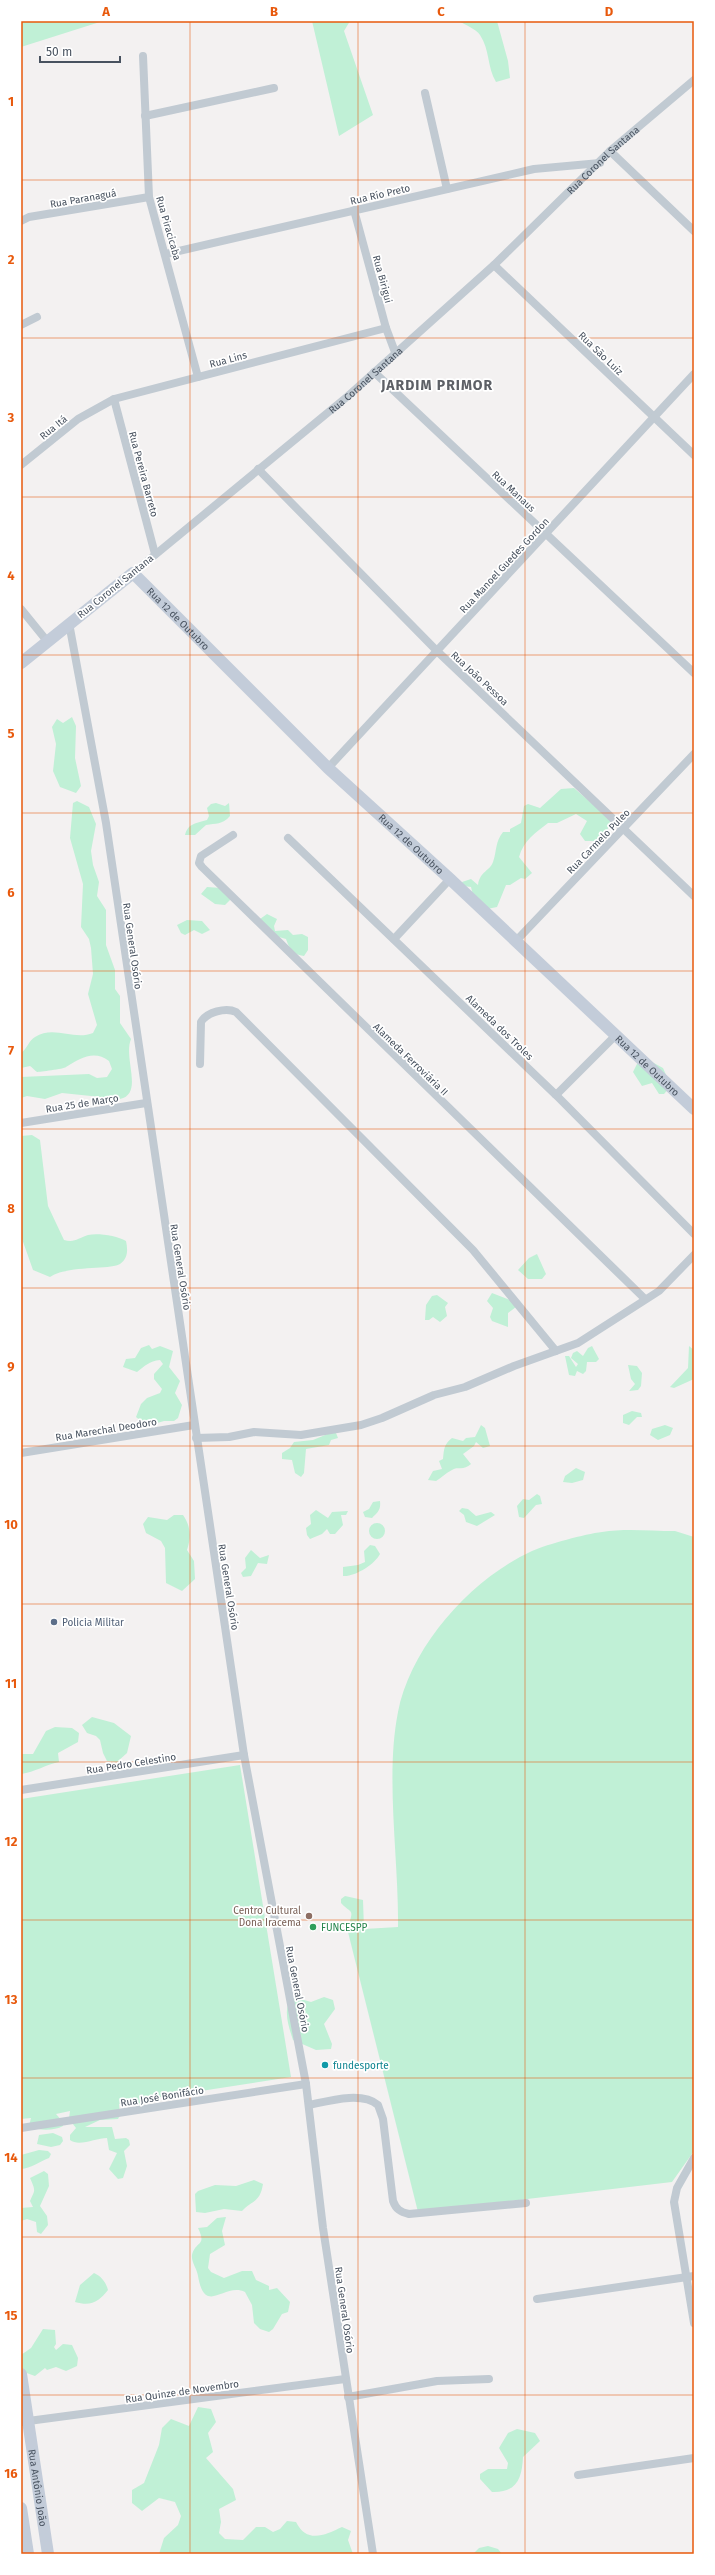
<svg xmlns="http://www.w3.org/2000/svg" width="715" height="2575" font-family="'Fira Sans',sans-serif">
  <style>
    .green { fill: #c0f0d6 }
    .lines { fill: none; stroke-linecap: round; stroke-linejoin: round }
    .minor { stroke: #c1cad2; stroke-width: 8 }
    .secondary { stroke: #c3ccd9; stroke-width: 12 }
    .grid { fill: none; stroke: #e8590c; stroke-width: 1; stroke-opacity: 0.55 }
    .service-dot { fill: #5c6f8a; stroke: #fff; stroke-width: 1.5 }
    .education-dot { fill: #8d6e63; stroke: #fff; stroke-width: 1.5 }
    .leisure-dot { fill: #2e9e5b; stroke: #fff; stroke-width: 1.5 }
    .culture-dot { fill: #0f9aa8; stroke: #fff; stroke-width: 1.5 }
    .labels { text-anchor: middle; stroke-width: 3.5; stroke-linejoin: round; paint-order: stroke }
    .street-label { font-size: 10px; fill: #48525f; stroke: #fff }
    .service-label { font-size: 10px; fill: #4e5e75; stroke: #fff; text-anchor: start }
    .education-label { font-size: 10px; fill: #785e54; stroke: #fff; text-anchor: end }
    .leisure-label { font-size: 10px; fill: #27864d; stroke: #fff; text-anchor: start }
    .culture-label { font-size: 10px; fill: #0d838f; stroke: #fff; text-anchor: start }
    .district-label { font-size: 14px; font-weight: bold; letter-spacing: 1px; fill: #5d6066; stroke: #fff }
    .neatline { fill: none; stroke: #e8590c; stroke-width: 1.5 }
    .grid-label { font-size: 13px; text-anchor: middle; font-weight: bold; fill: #e8590c }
  </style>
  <rect width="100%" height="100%" fill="#f3f1f1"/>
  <path class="green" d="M 21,21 L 103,21 L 21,47 Z
    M 312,21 L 350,21 L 344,31 L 373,115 L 339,136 Z
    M 459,21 L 497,21 L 508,61 L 510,78 L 496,82 C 487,67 490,50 480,35 C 476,29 465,25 459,21 Z
    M 72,717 L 76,726 L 75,758 L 81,786 L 76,793 L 60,787 L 53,771 L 56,744 L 52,727 L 57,719 L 63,723 Z
    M 574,788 L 611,820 L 604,839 L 597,841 L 585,841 L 580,834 L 587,821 L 576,814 L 557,823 L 548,823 C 535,833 524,840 519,857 L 532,873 L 525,879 L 521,878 L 510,885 L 506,885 L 497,907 L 487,909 L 473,895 L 471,887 L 463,886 L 462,882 L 471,879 L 478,885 C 480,871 490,871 493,862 C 497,850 495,842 503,832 L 510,832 L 510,829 L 521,823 L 524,806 L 528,804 L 540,808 L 561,789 Z
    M 77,801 L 89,807 L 96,824 L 91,851 L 93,865 L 99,882 L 97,896 L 106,910 L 106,945 L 115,970 L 115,989 L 120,996 L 120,1023 L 131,1039 C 123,1058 144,1094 120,1099 L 62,1093 L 45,1099 L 27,1096 L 21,1098 L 21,1077 L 89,1074 L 97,1078 L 107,1077 L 112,1069 L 109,1061 C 94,1049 79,1059 66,1067 C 64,1069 39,1072 37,1072 C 35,1071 32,1067 30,1066 L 21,1068 L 21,1053 C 27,1049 29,1040 35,1037 C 54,1025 74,1041 93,1033 L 97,1025 L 88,994 L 93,974 L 91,948 L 89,939 L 81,927 L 83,884 L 70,838 L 73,803 Z
    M 216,803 L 225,806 L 229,803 L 230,816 C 222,825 216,823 206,825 L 195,835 L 185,835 C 188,823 197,823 207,820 L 209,816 L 207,808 L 211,804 Z
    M 207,887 L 221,888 L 232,898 L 225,905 L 215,904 L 201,894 Z
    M 267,914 L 277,919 L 274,926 L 275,931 L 288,930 L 293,935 L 302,934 L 308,937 L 308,950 L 304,956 C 293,955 289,948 286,939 L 279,937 L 260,919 Z
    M 187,920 L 202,921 L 210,930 L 202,934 L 194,930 L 185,935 L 181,933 L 177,925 Z
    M 652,1062 L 663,1068 L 671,1086 L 664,1094 L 659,1094 L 652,1083 L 642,1086 L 633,1072 L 637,1064 Z
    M 32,1135 L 40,1140 L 48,1206 L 64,1240 C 75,1243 78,1238 88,1235 C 99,1233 117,1236 126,1241 C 128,1250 128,1258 120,1264 C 111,1270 68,1265 50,1277 L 33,1270 L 21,1236 L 21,1136 Z
    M 537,1254 L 546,1274 L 542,1279 L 528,1279 L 518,1270 L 529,1258 Z
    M 492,1293 L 510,1300 L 516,1307 L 508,1313 L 508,1327 L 492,1321 L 490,1317 L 493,1308 L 487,1301 Z
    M 437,1295 L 448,1303 L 445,1307 L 447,1316 L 440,1322 L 433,1317 L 429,1320 L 425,1320 L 426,1305 L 432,1296 Z
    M 149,1345 L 152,1349 L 160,1346 L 173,1351 L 169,1367 L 180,1381 L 175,1393 L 182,1405 L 178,1418 L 174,1421 L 164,1421 L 147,1426 L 136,1417 L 141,1404 L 147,1398 L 160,1393 L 162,1389 L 154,1379 L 154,1374 L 163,1364 L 160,1360 C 149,1361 145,1366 137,1372 L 123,1367 L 126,1359 L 135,1358 L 141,1348 Z
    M 592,1346 L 599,1359 L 596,1362 L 587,1362 L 586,1371 L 583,1374 L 577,1371 L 575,1376 L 569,1375 L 565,1356 L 569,1356 L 576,1367 L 578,1364 L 571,1358 L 573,1353 L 577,1351 L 583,1356 L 588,1348 Z
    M 689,1346 L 694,1350 L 694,1379 L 674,1388 L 670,1387 L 688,1368 Z
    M 628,1365 L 637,1366 L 642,1373 L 641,1386 L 638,1390 L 629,1391 L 635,1384 L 631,1379 Z
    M 632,1411 L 641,1413 L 642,1417 L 637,1417 L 629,1425 L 623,1423 L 623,1415 Z
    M 481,1425 L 485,1428 L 490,1446 L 483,1448 L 476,1442 L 474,1446 L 463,1454 L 471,1464 C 464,1471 457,1466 452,1470 C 446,1473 441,1478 436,1481 L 428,1480 L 433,1471 L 442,1469 L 439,1461 L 443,1459 C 444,1449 444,1444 452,1438 L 463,1441 L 466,1438 L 475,1437 Z
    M 665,1425 L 673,1428 L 670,1435 L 658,1440 L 650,1435 L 652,1429 Z
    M 330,1433 L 336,1433 L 338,1438 L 331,1440 L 329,1445 L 306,1449 L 304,1473 L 301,1477 L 295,1473 L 292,1460 L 282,1459 L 282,1453 L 290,1448 L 294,1442 L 313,1440 Z
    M 576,1468 L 585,1472 L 583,1480 L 572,1483 L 563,1482 L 565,1476 Z
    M 537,1494 L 540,1496 L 542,1504 L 536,1505 L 524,1518 L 519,1517 L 517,1506 L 523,1499 L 529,1500 Z
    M 380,1501 C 381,1510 378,1512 372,1518 L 365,1517 L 363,1512 L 369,1509 L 373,1502 Z
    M 462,1508 L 468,1509 L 476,1516 L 491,1512 L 495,1515 L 477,1526 L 466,1522 L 464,1515 L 459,1511 Z
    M 316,1510 L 328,1518 L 332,1512 L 348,1511 L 346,1515 L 341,1515 L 343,1525 L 335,1534 L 330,1534 L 327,1529 L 322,1534 L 310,1539 L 307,1535 L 306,1528 L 311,1524 L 310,1515 Z
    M 174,1515 L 183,1515 C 191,1526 191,1538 187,1550 L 194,1561 L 195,1579 L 182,1591 L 166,1583 L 165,1548 L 161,1541 L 146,1533 L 143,1524 L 148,1517 L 167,1520 Z
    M369 1531a8 8 0 1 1 16 0a8 8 0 1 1-16 0Z
    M 675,1531 L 694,1537 L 694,2151 L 672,2182 L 418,2212 L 348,1932 L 354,1930 L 349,1924 C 354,1908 351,1914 341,1903 L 341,1899 L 345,1896 L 363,1900 L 364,1929 L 398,1927 C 399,1860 385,1777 398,1712 C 411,1646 471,1579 532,1551 C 548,1544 585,1534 602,1532 C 625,1528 651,1531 675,1531 Z
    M 370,1545 L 375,1546 L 380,1554 C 375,1564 355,1577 343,1576 L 343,1567 L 358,1565 L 365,1562 L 364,1551 Z
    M 251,1550 L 260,1558 L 269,1555 L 267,1564 L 258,1563 L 251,1576 L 243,1577 L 241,1573 L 246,1568 L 245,1558 Z
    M 92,1717 L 114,1723 L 131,1736 L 127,1753 L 117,1762 L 107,1761 L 103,1753 L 100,1740 L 96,1736 L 87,1733 L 82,1725 Z
    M 55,1727 L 72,1728 L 79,1733 L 78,1742 L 58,1753 L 59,1762 C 45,1765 35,1772 21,1774 L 21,1754 L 33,1754 L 46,1731 Z
    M 240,1765 L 291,2077 L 149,2099 L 142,2106 L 129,2102 L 119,2104 L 120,2115 L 118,2119 L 100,2120 L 85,2127 L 112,2127 L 115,2139 L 126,2138 L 129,2140 L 130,2145 L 124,2151 L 127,2166 L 123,2178 L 118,2179 L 109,2169 L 117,2153 L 109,2150 L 107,2138 C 96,2138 79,2147 70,2140 L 70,2135 L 76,2128 L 69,2119 L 70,2111 L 56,2114 L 63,2122 L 63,2126 C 54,2131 38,2131 29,2126 L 31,2118 L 21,2119 L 21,1799 Z
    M 294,1997 L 311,2002 L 324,1997 L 333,2000 L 335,2009 L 324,2024 L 332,2044 L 331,2049 L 316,2050 L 293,2040 C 289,2027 281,2007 294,1997 Z
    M 53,2133 L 62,2137 L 63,2141 L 60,2145 L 51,2147 L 37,2144 L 39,2135 Z
    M 39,2150 L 48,2151 L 51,2154 L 49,2158 C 39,2162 31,2168 21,2169 L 21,2155 Z
    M 44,2171 L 48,2174 L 49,2186 L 40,2206 L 47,2216 L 48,2225 L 41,2234 L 37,2232 L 36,2222 L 27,2219 L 21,2221 L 21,2208 L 33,2207 L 30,2201 C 35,2189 36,2192 30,2178 Z
    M 254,2180 L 263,2184 C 260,2203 252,2200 242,2211 L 224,2209 L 205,2213 L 196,2212 L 195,2194 L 198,2191 L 215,2185 L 236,2186 Z
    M 226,2217 L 222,2231 L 225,2245 L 210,2254 L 208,2268 L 211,2272 L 224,2278 L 242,2271 L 252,2271 L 256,2280 L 269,2286 L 269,2290 L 277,2288 L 290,2302 L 288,2312 L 282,2314 L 273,2329 L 269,2332 L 260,2329 L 254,2323 L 252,2305 L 245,2292 C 224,2282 205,2317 198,2276 C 197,2269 191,2262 192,2255 C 196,2240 207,2247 198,2228 L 207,2227 L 217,2218 Z
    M 94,2273 C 101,2276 106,2282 108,2290 C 99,2301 92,2307 75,2302 L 80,2285 Z
    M 43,2329 L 55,2330 L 56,2344 L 54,2347 L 56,2350 L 63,2344 L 72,2345 L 78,2358 L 77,2366 L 66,2371 L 56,2367 L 47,2370 L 45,2368 L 35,2376 L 21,2371 L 21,2355 L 31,2348 Z
    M 198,2407 L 211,2409 L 216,2422 L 208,2433 L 213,2452 L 206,2458 L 233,2489 L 236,2500 L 219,2509 L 221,2522 L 219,2533 L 225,2539 L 243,2540 L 256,2527 L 265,2527 L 273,2532 L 280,2529 L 287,2521 L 296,2522 C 307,2544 325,2535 342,2527 L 351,2531 L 348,2540 L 353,2554 L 159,2554 L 164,2538 L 178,2525 L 181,2516 L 175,2502 L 159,2498 L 142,2511 L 132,2503 L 132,2490 L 144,2483 L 159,2445 L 162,2428 L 171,2419 L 189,2426 Z
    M 517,2429 L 535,2433 L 540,2441 L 523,2457 C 522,2478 517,2493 492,2492 L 480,2479 L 480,2474 L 488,2469 L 507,2469 L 508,2463 L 499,2448 L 508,2433 Z
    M 488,2546 L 498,2549 L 502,2554 L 473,2554 L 479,2548 Z"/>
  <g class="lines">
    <g class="minor">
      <path d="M 143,56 L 149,197 L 198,377"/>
      <path d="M 425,93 L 447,189"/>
      <path d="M 145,116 L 274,88"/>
      <path d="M 610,151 L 694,231"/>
      <path d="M 354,210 L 386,328 L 395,352"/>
      <path d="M 21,221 L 29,217 L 149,197"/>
      <path d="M 166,254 L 534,169 L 600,163"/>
      <path d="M 494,265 L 694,455"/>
      <path d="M 21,325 L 37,317"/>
      <path d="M 374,372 L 694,673"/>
      <path d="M 114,399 L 155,554"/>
      <path d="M 21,465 L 78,419 L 114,399 L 386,328"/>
      <path d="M 258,469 L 437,651 L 694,896"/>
      <path id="s1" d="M 133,573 L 348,396 L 494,265 L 610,151 L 694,80"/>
      <path d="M 21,609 L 47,641"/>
      <path d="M 69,623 L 106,823 L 244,1755 L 306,2084 L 323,2228 L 373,2554"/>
      <path d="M 328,768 L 694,374"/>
      <path d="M 233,835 L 201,856 L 199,863 L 202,867 L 645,1299"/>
      <path d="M 288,838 L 556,1095 L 694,1234"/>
      <path d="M 394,939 L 450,879"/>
      <path d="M 515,942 L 694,754"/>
      <path d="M 200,1064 L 201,1022 C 207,1012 226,1007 236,1012 L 473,1250 L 556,1351"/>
      <path d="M 556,1095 L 616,1035"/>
      <path d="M 21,1123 L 146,1103"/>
      <path d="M 196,1438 L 229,1437 L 254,1432 L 301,1435 L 361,1425 L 382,1418 L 434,1395 L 465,1387 L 514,1366 L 578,1343 L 659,1291 L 694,1255"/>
      <path d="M 21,1453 L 194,1425"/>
      <path d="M 21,1790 L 244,1755"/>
      <path d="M 309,2105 C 328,2101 362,2091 378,2105 L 383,2119 L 393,2201 C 396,2209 400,2212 409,2214 L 526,2203"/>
      <path d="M 21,2128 L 306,2084"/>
      <path d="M 694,2158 L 677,2188 L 674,2202 L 694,2323"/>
      <path d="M 537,2299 L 694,2276"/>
      <path d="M 348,2397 L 437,2381 L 489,2379"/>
      <path d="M 21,2422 L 345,2379"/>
      <path d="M 578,2475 L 694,2458"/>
    </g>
    <g class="secondary">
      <path id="s2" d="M 21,663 L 133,573 L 328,768 L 450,879 L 694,1109"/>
      <path id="s3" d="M 21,2374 L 48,2554"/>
      <path d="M 21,2508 L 28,2554"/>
    </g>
  </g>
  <path class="grid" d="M 190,21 L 190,2554M 358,21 L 358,2554M 525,21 L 525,2554M 21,180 L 694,180M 21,338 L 694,338M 21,497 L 694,497M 21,655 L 694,655M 21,813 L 694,813M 21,971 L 694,971M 21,1129 L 694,1129M 21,1288 L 694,1288M 21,1446 L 694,1446M 21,1604 L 694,1604M 21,1762 L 694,1762M 21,1920 L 694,1920M 21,2078 L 694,2078M 21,2237 L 694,2237M 21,2395 L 694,2395"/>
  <circle class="service-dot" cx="54" cy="1622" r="4"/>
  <circle class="education-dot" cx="309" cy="1916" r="4"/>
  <circle class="leisure-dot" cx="313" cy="1927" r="4"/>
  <circle class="culture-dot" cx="325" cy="2065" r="4"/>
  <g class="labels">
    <g class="street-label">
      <text dy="4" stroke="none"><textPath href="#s1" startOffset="626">Rua Coronel Santana</textPath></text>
      <text transform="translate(380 194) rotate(-13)" y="4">Rua Río Preto</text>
      <text transform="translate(83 198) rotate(-10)" y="4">Rua Paranaguá</text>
      <text transform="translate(169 228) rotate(74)" y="4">Rua Piracicaba</text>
      <text transform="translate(383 279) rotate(75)" y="4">Rua Birigui</text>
      <text transform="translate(601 353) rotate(44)" y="4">Rua São Luiz</text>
      <text transform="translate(228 359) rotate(-15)" y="4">Rua Lins</text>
      <text dy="4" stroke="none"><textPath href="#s1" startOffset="302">Rua Coronel Santana</textPath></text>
      <text transform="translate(53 427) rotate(-39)" y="4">Rua Itá</text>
      <text transform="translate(144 474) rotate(75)" y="4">Rua Pereira Barreto</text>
      <text transform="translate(514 491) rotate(43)" y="4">Rua Manaus</text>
      <text transform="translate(504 565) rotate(-47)" y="4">Rua Manoel Guedes Gordon</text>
      <text transform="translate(115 586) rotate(-39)" y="4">Rua Coronel Santana</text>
      <text dy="4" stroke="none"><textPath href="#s2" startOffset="208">Rua 12 de Outubro</textPath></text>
      <text transform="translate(480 678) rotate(43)" y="4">Rua João Pessoa</text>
      <text transform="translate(598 841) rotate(-46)" y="4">Rua Carmelo Puleo</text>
      <text dy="4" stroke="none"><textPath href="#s2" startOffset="532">Rua 12 de Outubro</textPath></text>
      <text transform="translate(133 946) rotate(82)" y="4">Rua General Osório</text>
      <text transform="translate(500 1027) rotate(44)" y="4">Alameda dos Troles</text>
      <text transform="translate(411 1059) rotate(44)" y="4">Alameda Ferroviária II</text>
      <text dy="4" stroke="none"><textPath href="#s2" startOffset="856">Rua 12 de Outubro</textPath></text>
      <text transform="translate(82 1103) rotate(-9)" y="4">Rua 25 de Março</text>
      <text transform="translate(181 1267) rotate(81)" y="4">Rua General Osório</text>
      <text transform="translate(106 1429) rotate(-9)" y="4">Rua Marechal Deodoro</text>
      <text transform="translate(229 1587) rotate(81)" y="4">Rua General Osório</text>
      <text transform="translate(131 1763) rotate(-9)" y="4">Rua Pedro Celestino</text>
      <text transform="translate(298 1989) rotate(79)" y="4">Rua General Osório</text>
      <text transform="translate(162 2096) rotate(-9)" y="4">Rua José Bonifácio</text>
      <text transform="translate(345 2310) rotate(82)" y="4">Rua General Osório</text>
      <text transform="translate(182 2391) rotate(-8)" y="4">Rua Quinze de Novembro</text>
      <text dy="4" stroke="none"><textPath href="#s3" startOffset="115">Rua Antônio João</textPath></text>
    </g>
    <g class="service-label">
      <text x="62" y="1626">Policia Militar</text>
    </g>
    <g class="education-label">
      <text x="301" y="1914">Centro Cultural<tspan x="301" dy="12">Dona Iracema</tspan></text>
    </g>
    <g class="leisure-label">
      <text x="321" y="1931">FUNCESPP</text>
    </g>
    <g class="culture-label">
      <text x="333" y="2069">fundesporte</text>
    </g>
    <g class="district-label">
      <text x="437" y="390">JARDIM PRIMOR</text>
    </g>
  </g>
  <rect width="715" height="2575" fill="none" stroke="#ffffff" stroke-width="44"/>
  <path d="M40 56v6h80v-6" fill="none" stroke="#48525f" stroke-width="2"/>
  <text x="46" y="56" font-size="12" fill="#48525f" stroke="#ffffff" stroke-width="3" paint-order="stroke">50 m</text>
  <rect x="22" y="22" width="671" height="2531" class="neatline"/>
  <g class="grid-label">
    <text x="106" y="16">A</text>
    <text x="274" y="16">B</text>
    <text x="441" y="16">C</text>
    <text x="609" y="16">D</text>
    <text x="11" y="106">1</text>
    <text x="11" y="264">2</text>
    <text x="11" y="422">3</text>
    <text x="11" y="580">4</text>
    <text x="11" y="738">5</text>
    <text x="11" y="897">6</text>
    <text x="11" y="1055">7</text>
    <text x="11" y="1213">8</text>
    <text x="11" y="1371">9</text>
    <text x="11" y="1529">10</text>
    <text x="11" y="1688">11</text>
    <text x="11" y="1846">12</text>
    <text x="11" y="2004">13</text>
    <text x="11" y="2162">14</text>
    <text x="11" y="2320">15</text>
    <text x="11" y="2478">16</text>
  </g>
</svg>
